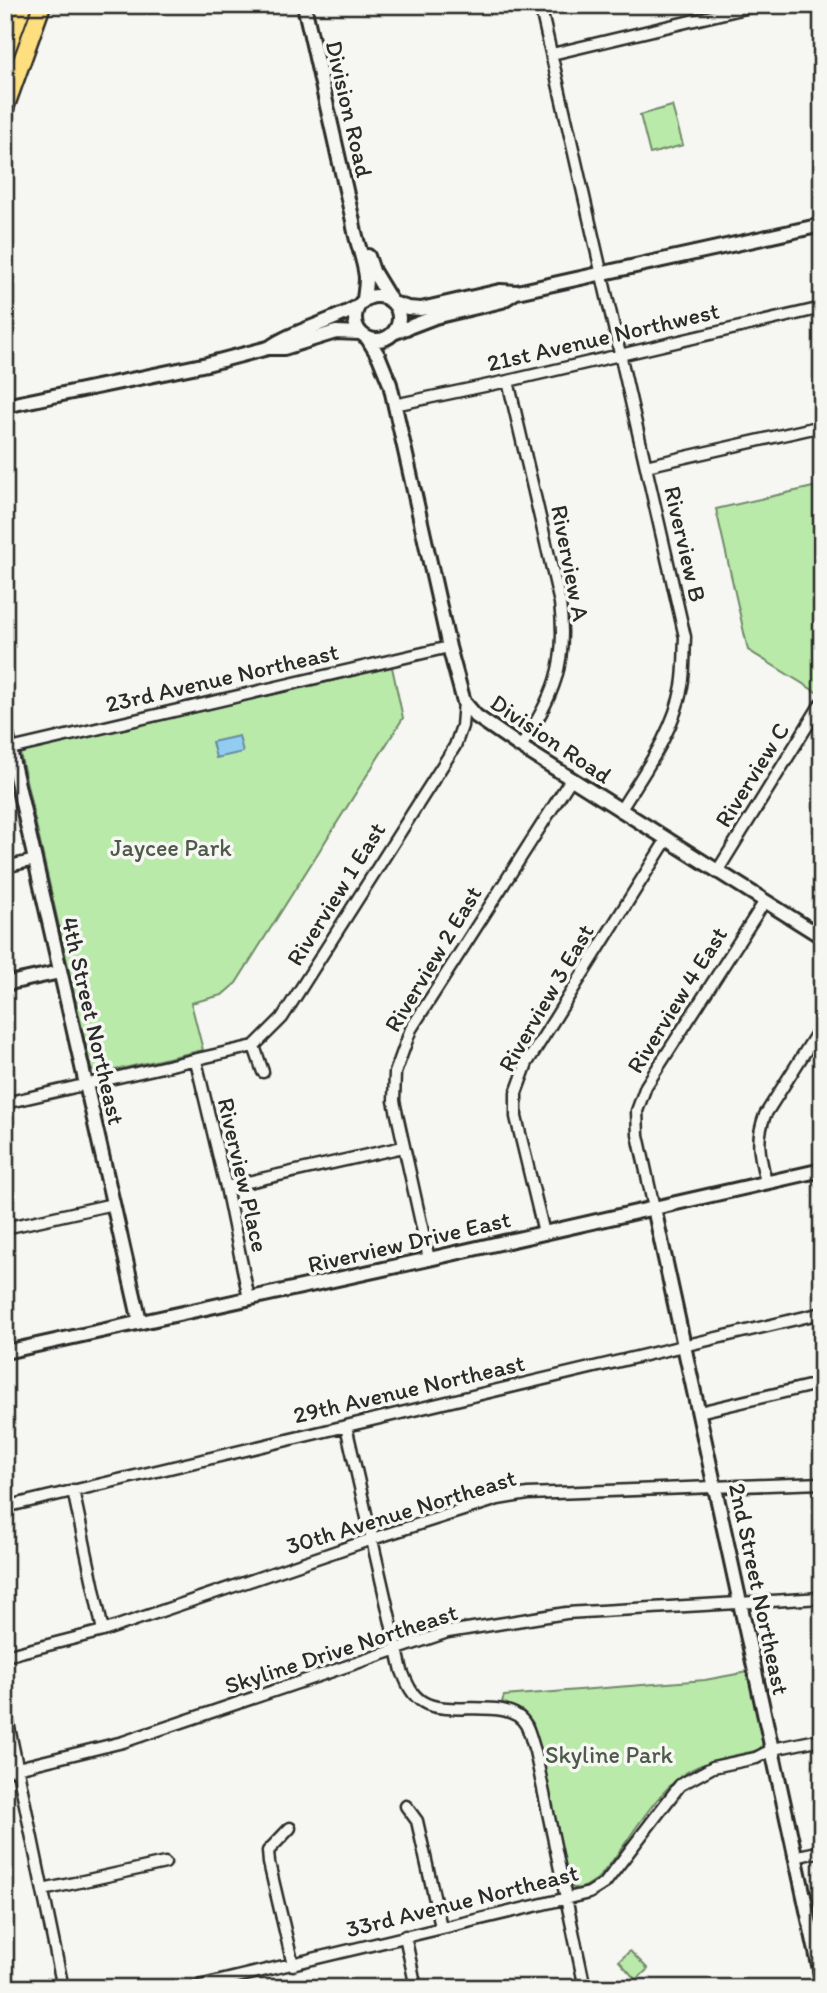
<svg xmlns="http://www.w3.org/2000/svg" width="827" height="1993" font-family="Itim,sans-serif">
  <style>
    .green { fill: #b9eaa9; stroke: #728a6a; stroke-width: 2 }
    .water { fill: #92ccf1; stroke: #698ca2; stroke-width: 2 }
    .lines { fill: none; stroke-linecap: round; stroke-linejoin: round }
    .minor-casing { stroke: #2b2b2b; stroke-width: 15 }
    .tertiary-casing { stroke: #2b2b2b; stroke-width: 18 }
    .trunk-casing { stroke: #2b2b2b; stroke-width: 21 }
    .minor { stroke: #f6f6f2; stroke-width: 10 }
    .tertiary { stroke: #f6f6f2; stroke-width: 12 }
    .trunk { stroke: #fddf80; stroke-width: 16 }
    .labels { text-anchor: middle; stroke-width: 7; stroke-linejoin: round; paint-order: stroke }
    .street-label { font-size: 24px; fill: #2b2b2b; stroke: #f6f6f2 }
    .park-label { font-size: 24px; fill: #4e5b4a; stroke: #f6f6f2 }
  </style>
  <rect width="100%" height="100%" fill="#f6f6f2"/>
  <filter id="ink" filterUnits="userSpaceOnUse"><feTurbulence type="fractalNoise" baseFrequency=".0143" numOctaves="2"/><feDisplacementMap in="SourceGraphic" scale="14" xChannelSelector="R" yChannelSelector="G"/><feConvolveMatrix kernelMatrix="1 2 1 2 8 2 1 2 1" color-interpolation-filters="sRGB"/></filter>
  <g filter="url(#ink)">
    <path class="green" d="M 672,106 L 683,145 L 650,154 L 640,115 Z
      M 822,485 L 822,686 L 818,693 L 748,650 L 716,509 Z
      M 392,667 L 403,718 L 236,983 L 222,995 L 191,1003 L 203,1050 L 98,1074 L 91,1069 L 20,753 Z
      M 748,1672 L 764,1742 L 759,1750 C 735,1756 708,1759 687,1772 C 652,1794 626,1849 597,1879 C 589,1884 581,1892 571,1887 L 567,1879 L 533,1723 L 523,1711 L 502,1702 L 504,1696 L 705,1680 Z
      M 630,1951 L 648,1969 L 636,1980 L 619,1961 Z"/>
    <path class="water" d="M 239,736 L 243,752 L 216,758 L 212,742 Z"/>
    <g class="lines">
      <g class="minor-casing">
        <path id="minor" d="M 540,5 L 685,637 C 684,653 685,670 682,686 C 674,732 644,772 620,811
          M 552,54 L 758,5
          M 508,381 L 560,603 C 568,666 553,695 521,747
          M 394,405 L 508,381 L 822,308
          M 646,466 L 822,426
          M 6,750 L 449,647
          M 5,867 L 35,860
          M 718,870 L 822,702
          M 814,932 L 822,919
          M 254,1046 L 263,1072
          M 196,1061 L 226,1187 L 249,1299
          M 5,1103 L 254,1046 L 282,1018 L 455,746 L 462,726 L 464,702
          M 766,1182 C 760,1156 755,1141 765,1115 L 822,1025
          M 226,1187 L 403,1147
          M 654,1208 L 638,1135 L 637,1111 L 646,1086 L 765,901
          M 5,1228 L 113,1204
          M 544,1233 L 516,1117 L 516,1093 L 527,1063 L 667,839
          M 429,1259 L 394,1101 L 395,1073 L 411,1029 L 571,779
          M 699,1412 L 822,1383
          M 346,1426 L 402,1671 C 407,1683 411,1695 423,1702 C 449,1718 510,1695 526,1725 C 530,1732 532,1743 535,1751 L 585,1988
          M 73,1490 L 103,1631
          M 5,1507 L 822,1313
          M 5,1656 L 103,1631 L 372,1539 L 498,1499 L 528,1494 L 822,1483
          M 5,1708 L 63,1988
          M 5,1771 L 123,1742 L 448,1632 L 566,1613 L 822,1598
          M 406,1806 L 417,1821 L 441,1927
          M 290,1828 L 268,1851 L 269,1863 L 293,1965
          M 794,1857 L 822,1851
          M 43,1890 L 165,1863
          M 405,1936 L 416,1988
          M 191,1988 L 589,1893 L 605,1883 L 680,1785 L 713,1767 L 756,1758 L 773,1749 L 822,1739"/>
      </g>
      <g class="tertiary-casing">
        <path id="tertiary" d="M 304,5 L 353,221 C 355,240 364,258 366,277 C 366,284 365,292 364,299
          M 368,256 L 373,271 L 390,299
          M355 318a22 22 0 1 1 44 0a22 22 0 1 1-44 0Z
          M 393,303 L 408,308 L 421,309 L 500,291 L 517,292 L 822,225
          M 393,333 L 435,317 L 502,301 L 516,292
          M 368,339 L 379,357 L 390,384 L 449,647 L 464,702 L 476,716 L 521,747 L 822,937
          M 269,348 C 292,331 330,323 357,307
          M 5,406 L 207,364 L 268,348 L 284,348 L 336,332 L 360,333
          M 5,728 L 140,1322
          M 5,984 L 60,972
          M 654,1208 L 822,1979
          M 5,1352 L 429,1259 L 822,1170"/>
      </g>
      <g class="trunk-casing">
        <path id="trunk" d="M 5,54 L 23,5
          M 5,108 L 42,5"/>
      </g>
      <use href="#minor" class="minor"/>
      <use href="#tertiary" class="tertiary"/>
      <use href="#trunk" class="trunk"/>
    </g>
  </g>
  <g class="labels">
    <g class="street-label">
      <text transform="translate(349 109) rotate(77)" y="8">Division Road</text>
      <text transform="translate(603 337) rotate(-13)" y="8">21st Avenue Northwest</text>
      <text transform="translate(685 544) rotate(77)" y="8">Riverview B</text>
      <text transform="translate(570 563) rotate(79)" y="8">Riverview A</text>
      <text transform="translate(222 678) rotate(-13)" y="8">23rd Avenue Northeast</text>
      <text transform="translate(551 739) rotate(34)" y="8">Division Road</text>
      <text transform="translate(752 775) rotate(-58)" y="8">Riverview C</text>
      <text transform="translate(336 894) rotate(-58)" y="8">Riverview 1 East</text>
      <text transform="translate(433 959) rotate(-59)" y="8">Riverview 2 East</text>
      <text transform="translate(546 998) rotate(-60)" y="8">Riverview 3 East</text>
      <text transform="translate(677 1000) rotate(-58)" y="8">Riverview 4 East</text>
      <text transform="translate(93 1021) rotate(77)" y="8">4th Street Northeast</text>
      <text transform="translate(243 1175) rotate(77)" y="8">Riverview Place</text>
      <text transform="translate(409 1242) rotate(-13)" y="8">Riverview Drive East</text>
      <text transform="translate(409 1389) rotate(-13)" y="8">29th Avenue Northeast</text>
      <text transform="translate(401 1512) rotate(-17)" y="8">30th Avenue Northeast</text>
      <text transform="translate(759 1589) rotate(78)" y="8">2nd Street Northeast</text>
      <text transform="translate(341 1649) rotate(-18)" y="8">Skyline Drive Northeast</text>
      <text transform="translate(462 1901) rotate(-14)" y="8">33rd Avenue Northeast</text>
    </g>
    <g class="park-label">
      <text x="171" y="856">Jaycee Park</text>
      <text x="609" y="1763">Skyline Park</text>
    </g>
  </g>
  <rect width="827" height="1993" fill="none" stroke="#f6f6f2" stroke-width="28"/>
  <rect x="14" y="14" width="799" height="1965" fill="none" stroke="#2b2b2b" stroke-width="2.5" filter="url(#ink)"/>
</svg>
